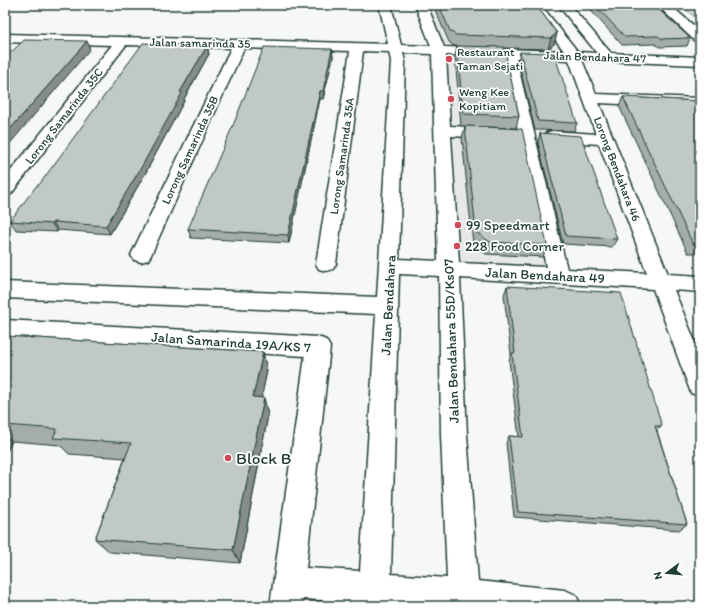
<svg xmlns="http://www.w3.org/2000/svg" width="705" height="611" font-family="Itim,sans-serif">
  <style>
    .built { fill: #e6e9e8 }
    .green { fill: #d6dcdb; stroke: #7a8c88 }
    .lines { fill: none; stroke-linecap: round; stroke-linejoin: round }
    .minor-casing { stroke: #1f3d34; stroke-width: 3 }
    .minor { fill: #fff; fill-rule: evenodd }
    .wall { fill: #a5adaa; stroke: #1f3d34 }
    .shaded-wall { fill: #868d8b; stroke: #1f3d34 }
    .building { fill: #c0c9c6; stroke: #1f3d34 }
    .poi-dot { fill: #d1495b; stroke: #fff; stroke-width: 1.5 }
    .labels { text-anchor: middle; stroke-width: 3.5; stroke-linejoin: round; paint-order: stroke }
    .far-street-label { font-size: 12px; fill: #1f3d34; stroke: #fff }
    .far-poi-label { font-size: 12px; fill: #1f3d34; stroke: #fff; text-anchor: start }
    .poi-label { font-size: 14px; fill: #1f3d34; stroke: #fff; text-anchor: start }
    .street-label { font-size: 14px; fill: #1f3d34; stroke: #fff }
    .near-poi-label { font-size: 17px; fill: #1f3d34; stroke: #fff; text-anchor: start }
  </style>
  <rect width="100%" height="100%" fill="#f6f7f7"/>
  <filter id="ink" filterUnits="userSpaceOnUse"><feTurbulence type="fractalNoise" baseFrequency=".025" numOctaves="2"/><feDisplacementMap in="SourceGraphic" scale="8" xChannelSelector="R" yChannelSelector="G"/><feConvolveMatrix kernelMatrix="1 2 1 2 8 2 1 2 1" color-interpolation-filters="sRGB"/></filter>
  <g filter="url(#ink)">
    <path class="built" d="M 426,5 L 534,5 L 568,54 L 506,52 L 552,270 L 456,264 L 444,48 Z"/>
    <path class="green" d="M 681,5 L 700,5 L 700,22 Z"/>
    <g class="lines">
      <g class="minor-casing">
        <path id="minor" d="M 379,5 L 391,5 L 401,45 L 431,46 L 415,5 L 427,5 L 444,47 L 564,51 L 529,5 L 541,5 L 578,52 L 597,53 L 558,5 L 570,5 L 611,53 L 700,57 L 700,65 L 582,60 L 596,94 L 700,98 L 700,108 L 599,103 L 668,274 L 700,276 L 700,292 L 674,290 L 700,354 L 700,396 L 691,393 L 688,385 L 653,289 L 460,278 L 467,435 L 478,581 L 565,590 L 576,595 L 581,606 L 358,606 L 358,603 L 303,599 L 302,606 L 270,606 L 305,356 L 5,338 L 5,320 L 318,337 L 326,340 L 330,347 L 306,568 L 360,571 L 376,314 L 5,298 L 5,282 L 377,297 L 391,61 L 389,52 L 363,51 L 336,264 L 333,269 L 326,271 L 319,269 L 316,264 L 350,51 L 244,48 L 151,255 L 148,260 L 141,262 L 134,260 L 131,255 L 231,48 L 126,45 L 11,194 L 5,196 L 5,178 L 112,45 L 5,42 L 5,34 L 388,44 ZM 403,53 L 432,54 L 438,261 L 399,259 L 405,61 ZM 446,55 L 503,57 L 546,267 L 459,263 L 451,136 L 494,138 L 500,136 L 502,133 L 500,130 L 494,128 L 450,126 ZM 516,58 L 569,60 L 596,134 L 552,131 L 546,133 L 544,136 L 546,139 L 552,141 L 599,144 L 647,273 L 567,269 ZM 399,274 L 439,276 L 441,435 L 447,578 L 391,574 Z
          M 657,5 L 670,5 L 700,31 L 700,42 L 695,41 Z"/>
      </g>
      <use href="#minor" class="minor"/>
    </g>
    <path class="wall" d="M 433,5 L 536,5 L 557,33 L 554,44 L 548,49 L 504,48 L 519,116 L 516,128 L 461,126 L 455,57 L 457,46 L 454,46 L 449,42 Z
      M 586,5 L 654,5 L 690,38 L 687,46 L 659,47 L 655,44 L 622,45 Z
      M 207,46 L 209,54 L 184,99 L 184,101 L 145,174 L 110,234 L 58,230 L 57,232 L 16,230 L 10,221 Z
      M 332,49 L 333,57 L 323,99 L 320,99 L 289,243 L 191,238 L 188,229 Z
      M 520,52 L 577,123 L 574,131 L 535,130 L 518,60 Z
      M 623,97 L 700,101 L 700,253 L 688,253 L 619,106 Z
      M 465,126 L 547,245 L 543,257 L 486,254 L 473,244 L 462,138 Z
      M 540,133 L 617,239 L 612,247 L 563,244 L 538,142 Z
      M 507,286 L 662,426 L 657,431 L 687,524 L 679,530 L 514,517 L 506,443 L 509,436 L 519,437 L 509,361 L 511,354 L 504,295 Z
      M 5,336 L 263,352 L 267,371 L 261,397 L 264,398 L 268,415 L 240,563 L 110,552 L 95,539 L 125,458 L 69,454 L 60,445 L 12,441 L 5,455 Z"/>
    <path class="shaded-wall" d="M 557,33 L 554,44 L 548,49 L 551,38 Z
      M 87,41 L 90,49 L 7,147 L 5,144 L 5,135 Z
      M 207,46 L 209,54 L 184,99 L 184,101 L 145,174 L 110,234 L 106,226 L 180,92 Z
      M 332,49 L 333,57 L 323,99 L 323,91 Z
      M 320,91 L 320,99 L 289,243 L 288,235 Z
      M 53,222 L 58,230 L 57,232 L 52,224 Z
      M 263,352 L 267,371 L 258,414 L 253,397 Z
      M 264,398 L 268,415 L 240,563 L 233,550 Z
      M 5,435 L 12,441 L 5,455 Z"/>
    <path class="building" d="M 439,5 L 536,5 L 557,33 L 551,38 L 456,35 L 450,31 Z
      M 595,5 L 654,5 L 690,38 L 662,39 L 658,36 L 625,37 Z
      M 24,40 L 87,41 L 5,135 L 5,58 Z
      M 143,43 L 207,46 L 180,92 L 182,93 L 142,166 L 106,226 L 53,222 L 52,224 L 10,221 L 37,185 L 39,185 Z
      M 457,46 L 504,47 L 519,116 L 463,114 Z
      M 264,47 L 332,49 L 323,91 L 320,91 L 288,235 L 188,229 L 234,123 Z
      M 520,52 L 554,53 L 577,123 L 538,121 Z
      M 623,97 L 700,101 L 700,245 L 693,244 Z
      M 465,126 L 522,129 L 547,245 L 490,242 L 476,232 Z
      M 540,133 L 581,136 L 617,239 L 566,236 Z
      M 507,286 L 621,293 L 662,426 L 655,426 L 687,524 L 518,512 L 509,436 L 523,437 L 512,353 L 515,353 Z
      M 5,336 L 263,352 L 253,397 L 264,398 L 233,550 L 95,539 L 131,443 L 53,438 L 57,429 L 5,425 Z"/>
  </g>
  <g class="poi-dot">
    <circle cx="449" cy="59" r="4"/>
    <circle cx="451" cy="99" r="4"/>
    <circle cx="458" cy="225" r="4"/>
    <circle cx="457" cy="246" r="4"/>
    <circle cx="228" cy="458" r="4"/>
  </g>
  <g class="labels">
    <g class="far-street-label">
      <text transform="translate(200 43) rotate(1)" y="4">Jalan samarinda 35</text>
      <text transform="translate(595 57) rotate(2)" y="4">Jalan Bendahara 47</text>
      <text transform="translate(64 116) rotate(-52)" y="4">Lorong Samarinda 35C</text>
      <text transform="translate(190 150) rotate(-65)" y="4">Lorong Samarinda 35B</text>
      <text transform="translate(342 156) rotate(-82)" y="4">Lorong Samarinda 35A</text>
      <text transform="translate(617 169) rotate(69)" y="4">Lorong Bendahara 46</text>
    </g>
    <g class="far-poi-label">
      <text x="457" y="56">Restaurant<tspan x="457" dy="14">Taman Sejati</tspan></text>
      <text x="459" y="96">Weng Kee<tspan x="459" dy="14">Kopitiam</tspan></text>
    </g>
    <g class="poi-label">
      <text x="466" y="230">99 Speedmart</text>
      <text x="465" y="251">228 Food Corner</text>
    </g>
    <g class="street-label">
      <text transform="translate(545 275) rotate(3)" y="5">Jalan Bendahara 49</text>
      <text transform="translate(388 305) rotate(-87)" y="5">Jalan Bendahara</text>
      <text transform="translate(451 341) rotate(-92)" y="5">Jalan Bendahara 55D/Ks07</text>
      <text transform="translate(231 342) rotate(4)" y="5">Jalan Samarinda 19A/KS 7</text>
    </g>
    <g class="near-poi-label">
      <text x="236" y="464">Block B</text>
    </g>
  </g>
  <rect width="705" height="611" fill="none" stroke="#fff" stroke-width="20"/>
  <rect x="10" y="10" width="685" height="591" fill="none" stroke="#1f3d34" stroke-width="1.5" filter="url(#ink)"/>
  <g transform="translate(667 573) rotate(254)" stroke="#ffffff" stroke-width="3" paint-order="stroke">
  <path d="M0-3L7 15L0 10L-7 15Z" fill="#1f3d34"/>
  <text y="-6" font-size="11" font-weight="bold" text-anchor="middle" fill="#1f3d34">N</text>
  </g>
</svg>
